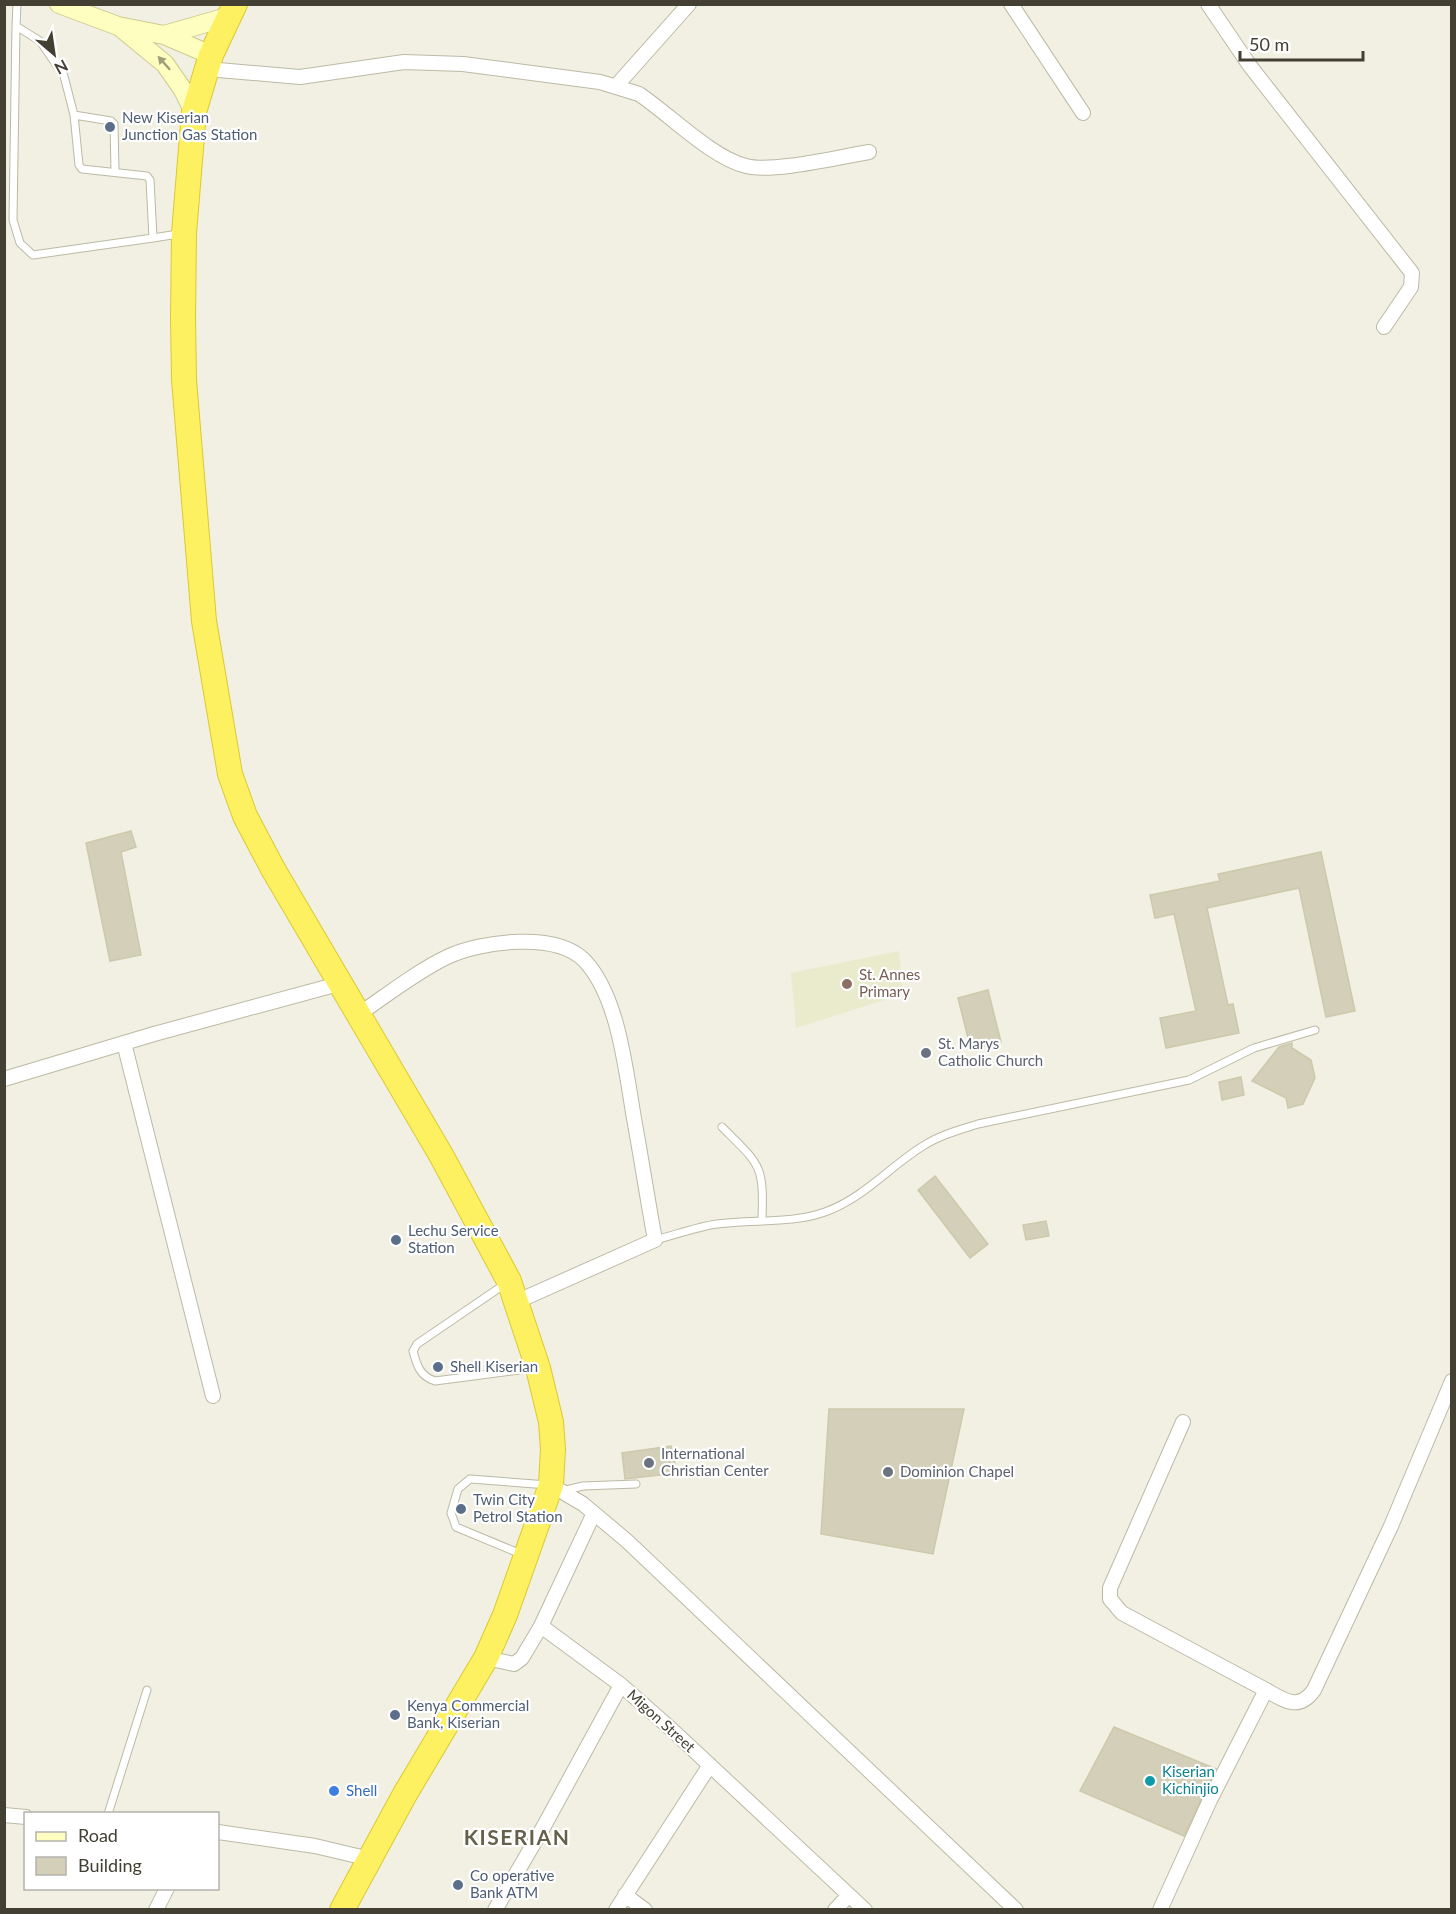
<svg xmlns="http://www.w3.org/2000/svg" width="1456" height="1914" font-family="Lato,sans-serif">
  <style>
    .education { fill: #eaeacc }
    .building { fill: #d3cfb8; stroke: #cdc9ab; stroke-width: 1.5 }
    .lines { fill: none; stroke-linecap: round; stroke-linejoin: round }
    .lane-casing { stroke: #bcbaa5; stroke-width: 9 }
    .street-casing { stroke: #bcbaa5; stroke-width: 16 }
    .secondary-casing { stroke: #cecd90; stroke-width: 20 }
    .highway-casing { stroke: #dbc932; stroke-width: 26 }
    .lane { stroke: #fff; stroke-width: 7 }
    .street { stroke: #fff; stroke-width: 14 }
    .secondary { stroke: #fdfec0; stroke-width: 18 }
    .highway { stroke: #fdf162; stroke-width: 24 }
    .oneway { fill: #a09f7a }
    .service-dot { fill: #5c6f8a; stroke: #fff; stroke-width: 2 }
    .education-dot { fill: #8d6e63; stroke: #fff; stroke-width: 2 }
    .worship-dot { fill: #6b7280; stroke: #fff; stroke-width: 2 }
    .culture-dot { fill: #0f9aa8; stroke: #fff; stroke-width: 2 }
    .shop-dot { fill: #3f7fe0; stroke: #fff; stroke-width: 2 }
    .labels { text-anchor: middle; stroke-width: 4.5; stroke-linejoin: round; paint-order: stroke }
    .service-label { font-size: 15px; fill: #4e5e75; stroke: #fff; text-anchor: start }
    .education-label { font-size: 15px; fill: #785e54; stroke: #fff; text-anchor: start }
    .worship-label { font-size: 15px; fill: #5b616d; stroke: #fff; text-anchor: start }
    .street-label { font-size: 15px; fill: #434033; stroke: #fff }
    .culture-label { font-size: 15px; fill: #0d838f; stroke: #fff; text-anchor: start }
    .shop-label { font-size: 15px; fill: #366cbe; stroke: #fff; text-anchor: start }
    .district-label { font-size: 21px; font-weight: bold; letter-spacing: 1.5px; fill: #65614a; stroke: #fff }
  </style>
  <rect width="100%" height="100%" fill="#f1f0e2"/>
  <path class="education" d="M 899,951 L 903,994 L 796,1028 L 791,973 Z"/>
  <path class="building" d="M 131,831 L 136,847 L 121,852 L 141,955 L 110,961 L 86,843 Z
    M 1321,852 L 1355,1011 L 1326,1017 L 1299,888 L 1207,908 L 1228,1005 L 1233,1004 L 1239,1033 L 1166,1048 L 1160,1018 L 1196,1011 L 1174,914 L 1155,918 L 1150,895 L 1220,881 L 1218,874 Z
    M 988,990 L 1001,1042 L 971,1050 L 958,998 Z
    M 1292,1043 L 1292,1048 L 1311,1060 L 1315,1078 L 1303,1104 L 1288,1108 L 1286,1098 L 1252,1081 L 1279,1047 Z
    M 1241,1077 L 1244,1095 L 1222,1100 L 1219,1082 Z
    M 935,1176 L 988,1244 L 970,1258 L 918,1190 Z
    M 1046,1221 L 1049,1236 L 1026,1240 L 1023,1225 Z
    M 829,1409 L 964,1409 L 933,1554 L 821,1534 Z
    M 671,1446 L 677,1473 L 625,1479 L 622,1453 Z
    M 1114,1727 L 1216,1769 L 1184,1836 L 1080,1791 Z"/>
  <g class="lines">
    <g class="lane-casing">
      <path id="lane" d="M 17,4 L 16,26 L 40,41 L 64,76 L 74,115 L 79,165 L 82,169 L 147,176 L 150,180 L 153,238 L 178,234
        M 16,26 L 13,220 L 20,243 L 33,255 L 153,238
        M 74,115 L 111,121 L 114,124 L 115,171
        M 722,1127 C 760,1165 764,1164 762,1219
        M 655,1240 C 675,1235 696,1227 717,1224 C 753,1219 791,1224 825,1212 C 864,1198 889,1167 923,1146 C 940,1135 959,1130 978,1124 L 1189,1080 L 1254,1048 L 1315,1030
        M 505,1284 L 417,1344 L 413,1351 C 417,1366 420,1376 435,1381 L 535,1368
        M 562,1491 L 583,1486 L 636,1484
        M 521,1554 L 456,1527 L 451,1513 L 458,1489 L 470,1479 L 548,1485
        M 108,1814 L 147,1690"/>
    </g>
    <g class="street-casing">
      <path id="street" d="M 1011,4 L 1083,113
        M 1208,4 L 1250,66 L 1412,273 L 1411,287 L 1384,327
        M 207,69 L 300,77 L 404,62 L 463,64 L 600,82 L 639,94 C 669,114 712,158 746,166 C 773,173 838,157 869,152
        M 617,85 L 689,4
        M 359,1014 C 387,995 416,972 447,957 C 481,941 557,931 585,961 C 620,999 626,1075 635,1124 C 642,1163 648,1202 655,1240 L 518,1301
        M 124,1043 L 213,1396
        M 4,1079 L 154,1034 L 342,983
        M 551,1485 L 583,1504 L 627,1541 L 1016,1910
        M 593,1515 L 541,1626 L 621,1685 L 670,1728 L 865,1910
        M 486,1658 L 514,1664 L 522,1658 L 541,1626
        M 1266,1690 C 1285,1701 1299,1711 1314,1690 L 1391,1526 L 1452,1381
        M 4,1815 L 26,1817
        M 218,1832 L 315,1846 L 370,1859
        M 625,1895 L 645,1910
        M 156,1910 L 167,1888
        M 495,1910 L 544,1826 L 621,1685
        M 616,1910 L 710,1765
        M 835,1910 L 849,1895
        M 1160,1910 L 1210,1800 L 1266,1690 L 1122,1613 L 1110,1599 L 1110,1588 L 1183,1422"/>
    </g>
    <g class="secondary-casing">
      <path id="secondary" d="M 59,4 L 118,26 L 164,35 L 211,55
        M 120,27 L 165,64 L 183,90 L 194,112
        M 164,35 L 227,17"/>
    </g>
    <g class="highway-casing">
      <path id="highway" d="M 235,4 L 211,55 L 194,112 L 184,233 L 183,318 L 184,380 L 204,621 L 230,774 L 245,816 L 273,869 L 441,1155 L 509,1281 L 538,1368 L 551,1422 L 553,1449 L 551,1485 L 505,1615 L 486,1658 L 405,1794 L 342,1910"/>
    </g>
    <use href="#lane" class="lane"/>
    <use href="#street" class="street"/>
    <use href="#secondary" class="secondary"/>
    <use href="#highway" class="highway"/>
  </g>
  <defs><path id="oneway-solid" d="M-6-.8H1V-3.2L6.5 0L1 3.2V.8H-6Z" transform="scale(1.5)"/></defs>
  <use class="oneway" href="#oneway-solid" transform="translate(164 63) rotate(-132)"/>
  <g class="service-dot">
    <circle cx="110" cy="127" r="6"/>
    <circle cx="396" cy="1240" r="6"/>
    <circle cx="438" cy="1367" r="6"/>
    <circle cx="461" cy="1509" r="6"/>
    <circle cx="395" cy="1715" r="6"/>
    <circle cx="458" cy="1885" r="6"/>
  </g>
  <circle class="education-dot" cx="847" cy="984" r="6"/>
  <g class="worship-dot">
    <circle cx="926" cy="1053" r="6"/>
    <circle cx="649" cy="1463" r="6"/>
    <circle cx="888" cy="1472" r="6"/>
  </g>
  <circle class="culture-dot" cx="1150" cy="1781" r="6"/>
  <circle class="shop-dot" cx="334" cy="1791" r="6"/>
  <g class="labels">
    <g class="service-label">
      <text x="122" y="123">New Kiserian<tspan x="122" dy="17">Junction Gas Station</tspan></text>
      <text x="408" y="1236">Lechu Service<tspan x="408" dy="17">Station</tspan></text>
      <text x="450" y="1372">Shell Kiserian</text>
      <text x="473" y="1505">Twin City<tspan x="473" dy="17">Petrol Station</tspan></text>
      <text x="407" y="1711">Kenya Commercial<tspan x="407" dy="17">Bank, Kiserian</tspan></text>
      <text x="470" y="1881">Co operative<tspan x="470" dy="17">Bank ATM</tspan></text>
    </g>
    <g class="education-label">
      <text x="859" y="980">St. Annes<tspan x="859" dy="17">Primary</tspan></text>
    </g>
    <g class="worship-label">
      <text x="938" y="1049">St. Marys<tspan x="938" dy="17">Catholic Church</tspan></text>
      <text x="661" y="1459">International<tspan x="661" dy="17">Christian Center</tspan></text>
      <text x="900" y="1477">Dominion Chapel</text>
    </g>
    <g class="street-label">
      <text transform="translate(661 1721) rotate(42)" y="5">Migon Street</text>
    </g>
    <g class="culture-label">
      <text x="1162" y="1777">Kiserian<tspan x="1162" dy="17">Kichinjio</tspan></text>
    </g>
    <g class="shop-label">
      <text x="346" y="1796">Shell</text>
    </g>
    <g class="district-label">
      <text x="517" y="1845">KISERIAN</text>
    </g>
  </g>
  <rect width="1456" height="1914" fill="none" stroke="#434033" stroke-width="12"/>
  <rect x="24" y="1812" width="195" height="78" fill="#ffffff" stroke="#b4b3ad" stroke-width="1.5"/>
  <rect x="36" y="1832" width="30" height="9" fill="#fdfec0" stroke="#b4b3ad" stroke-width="1.5"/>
  <text x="78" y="1842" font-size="18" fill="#434033">Road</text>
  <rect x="36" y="1857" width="30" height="18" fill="#d3cfb8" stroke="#b4b3ad" stroke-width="1.5"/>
  <text x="78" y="1872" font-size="18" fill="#434033">Building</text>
  <g transform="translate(54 54) rotate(151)" stroke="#ffffff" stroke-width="4.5" paint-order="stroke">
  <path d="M0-4.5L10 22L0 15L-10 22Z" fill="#434033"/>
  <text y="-9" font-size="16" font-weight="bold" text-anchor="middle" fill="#434033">N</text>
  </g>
  <path d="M1240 51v9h123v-9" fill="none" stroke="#434033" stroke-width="3"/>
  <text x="1249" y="51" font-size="18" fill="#434033" stroke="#ffffff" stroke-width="4.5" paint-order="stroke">50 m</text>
</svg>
